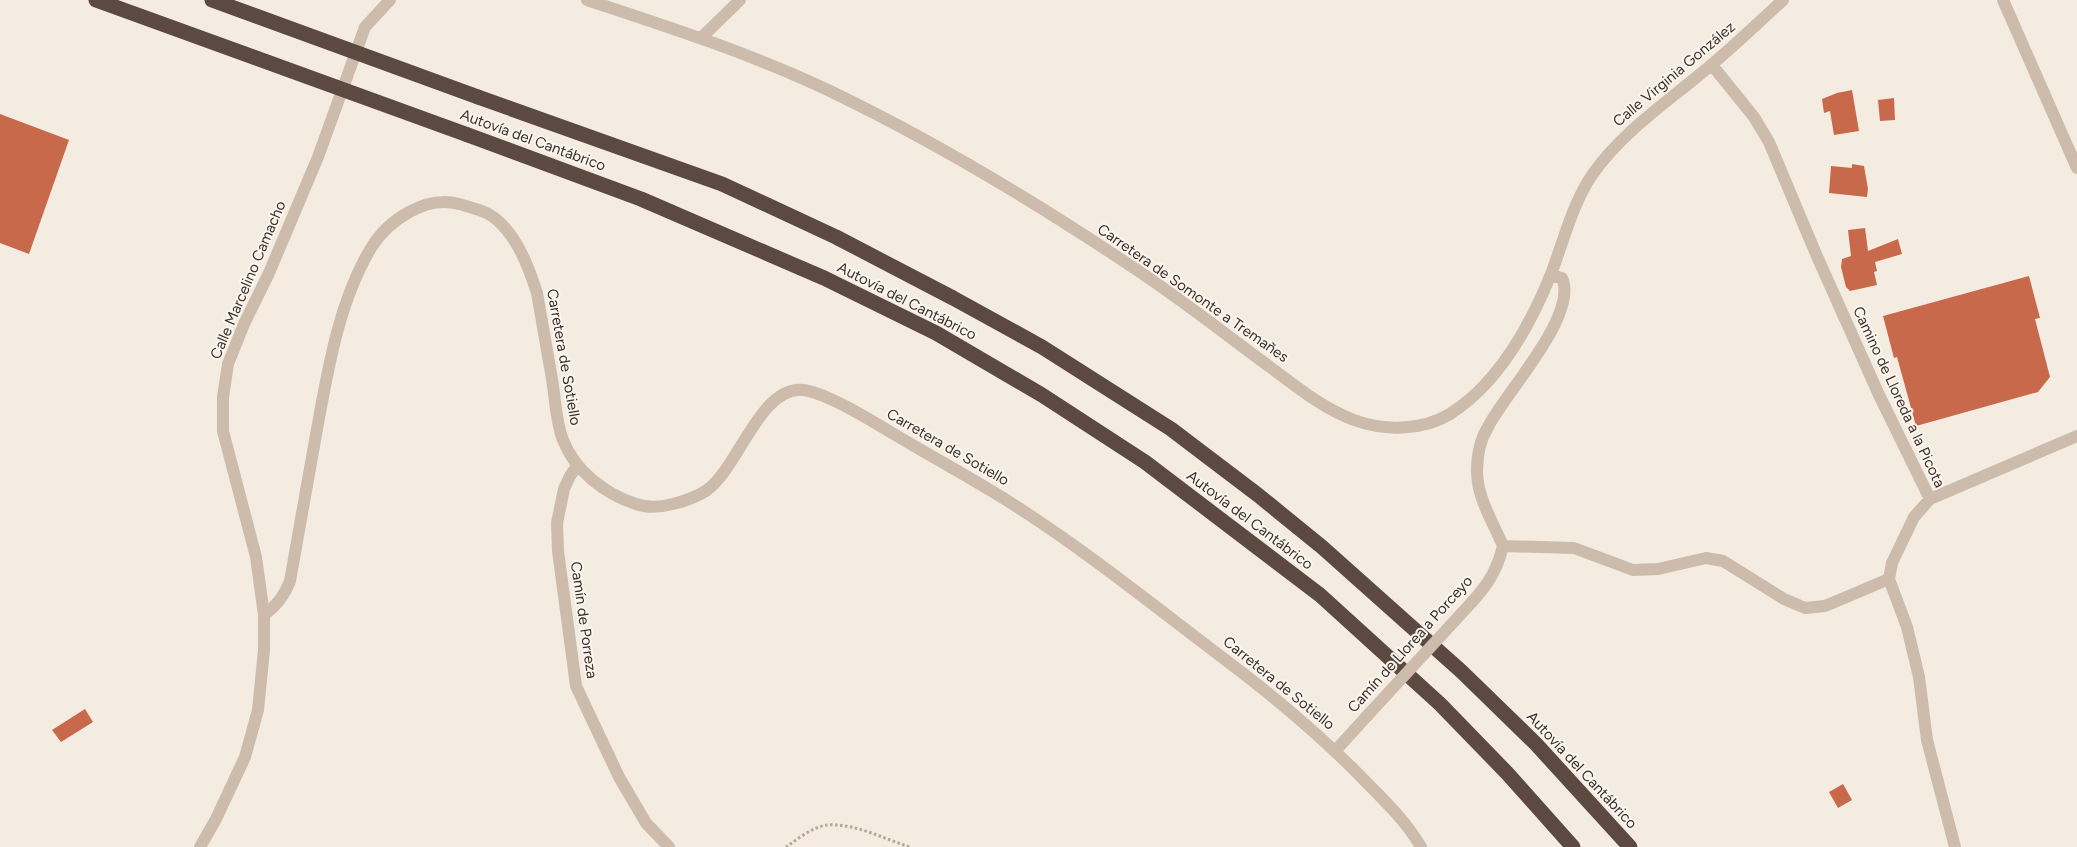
<svg xmlns="http://www.w3.org/2000/svg" width="2077" height="847" font-family="Figtree,sans-serif">
  <style>
    .building { fill: #c8694b }
    .lines { fill: none; stroke-linecap: round; stroke-linejoin: round }
    .path { stroke: #b9a596; stroke-width: 3; stroke-dasharray: 2.5 2.5; stroke-linecap: butt }
    .minor { stroke: #cdbbac; stroke-width: 12 }
    .highway { stroke: #5c4a42; stroke-width: 15 }
    .minor-bridge { stroke: #cdbbac; stroke-width: 12 }
    .highway-bridge { stroke: #5c4a42; stroke-width: 15 }
    .labels { text-anchor: middle; stroke-width: 4; stroke-linejoin: round; paint-order: stroke }
    .street-label { font-size: 15px; fill: #3b302b; stroke: #fbf5ee }
  </style>
  <rect width="100%" height="100%" fill="#f4ebe1"/>
  <path class="building" d="M 1852,90 L 1859,131 L 1834,135 L 1830,111 L 1824,113 L 1822,99 L 1837,93 Z
    M 1894,98 L 1895,120 L 1880,121 L 1878,100 Z
    M 0,114 L 69,140 L 29,254 L 0,243 Z
    M 1852,164 L 1864,166 L 1868,189 L 1867,197 L 1829,193 L 1831,166 L 1852,168 Z
    M 1865,228 L 1868,251 L 1898,239 L 1902,254 L 1875,262 L 1877,271 L 1874,272 L 1877,285 L 1850,291 L 1846,287 L 1841,267 L 1842,259 L 1851,256 L 1848,230 Z
    M 2029,276 L 2040,318 L 2035,319 L 2050,377 L 2038,392 L 1916,426 L 1897,357 L 1894,358 L 1883,316 Z
    M 85,709 L 93,722 L 61,742 L 52,730 Z
    M 1843,784 L 1852,800 L 1838,808 L 1829,792 Z"/>
  <g class="lines">
    <path class="path" d="M 786,847 C 798,839 812,827 827,825 C 855,823 884,839 910,847"/>
    <path class="minor" d="M 587,0 C 669,27 752,54 830,91 C 936,142 1037,203 1134,268 C 1181,299 1225,334 1270,367 C 1297,387 1322,408 1354,420 C 1384,431 1422,431 1450,414 C 1498,384 1530,326 1551,274 C 1564,240 1572,205 1592,175 C 1620,135 1660,107 1698,76 C 1728,52 1755,26 1783,0
      M 2003,0 L 2077,168
      M 701,38 L 740,0
      M 1712,65 L 1754,117 L 1769,142 L 1816,254 L 1879,395 L 1930,499
      M 577,466 L 570,476 L 564,489 L 557,523 L 558,551 L 576,686 L 619,777 L 646,823 L 669,847
      M 1503,546 L 1574,548 L 1633,570 L 1658,569 L 1706,558 L 1723,561 L 1784,599 L 1805,608 L 1825,606 L 1889,579
      M 1472,602 C 1489,583 1497,570 1503,546 C 1493,522 1477,498 1477,471 C 1477,456 1480,440 1488,427 C 1505,393 1579,315 1562,278 L 1551,275
      M 264,615 C 277,605 284,596 290,581 C 299,530 308,479 317,429 C 328,369 339,301 371,248 C 388,220 426,195 459,204 C 473,208 487,211 497,220 C 518,238 529,268 537,293 C 542,321 547,350 552,379 C 555,397 556,423 563,440 C 575,471 605,494 636,504 C 647,508 661,507 673,504 C 685,501 697,497 707,490 C 739,467 760,386 803,390 C 830,393 884,429 909,443 C 943,463 978,482 1011,503 C 1085,550 1153,605 1223,658 C 1275,697 1324,738 1369,785 C 1388,804 1407,823 1421,847
      M 1336,750 L 1367,716
      M 200,847 L 216,819 L 245,757 L 258,710 L 264,650 L 264,615 L 256,557 L 223,431 L 223,397 L 228,364 L 244,324 L 269,273 L 318,157 L 365,27 L 390,0
      M 1955,847 L 1927,740 L 1919,677 L 1907,627 L 1889,579 L 1892,563 L 1914,517 L 1930,499 L 2077,436"/>
    <path class="highway" d="M 478,97 L 722,184 L 836,237 L 953,298 L 1042,347 L 1171,429 L 1258,495 L 1322,547 L 1461,671 L 1536,744 L 1630,847
      M 468,135 L 641,199 L 824,278 L 936,333 L 1042,395 L 1145,462 L 1320,595 L 1440,704 L 1507,773 L 1573,847"/>
    <path class="minor-bridge" d="M 1367,716 L 1472,602"/>
    <path class="highway-bridge" d="M 96,0 L 468,135
      M 212,0 L 478,97"/>
  </g>
  <g class="labels">
    <g class="street-label">
      <text transform="translate(1674 74) rotate(-40)" y="5">Calle Virginia González</text>
      <text transform="translate(533 140) rotate(20)" y="5">Autovía del Cantábrico</text>
      <text transform="translate(248 280) rotate(-67)" y="5">Calle Marcelino Camacho</text>
      <text transform="translate(1193 293) rotate(35)" y="5">Carretera de Somonte a Tremañes</text>
      <text transform="translate(907 301) rotate(27)" y="5">Autovía del Cantábrico</text>
      <text transform="translate(564 357) rotate(80)" y="5">Carretera de Sotiello</text>
      <text transform="translate(1899 397) rotate(65)" y="5">Camino de Lloreda a la Picota</text>
      <text transform="translate(948 447) rotate(30)" y="5">Carretera de Sotiello</text>
      <text transform="translate(1250 520) rotate(37)" y="5">Autovía del Cantábrico</text>
      <text transform="translate(584 620) rotate(82)" y="5">Camín de Porreza</text>
      <text transform="translate(1410 644) rotate(-48)" y="5">Camín de Llorea a Porceyo</text>
      <text transform="translate(1279 683) rotate(39)" y="5">Carretera de Sotiello</text>
      <text transform="translate(1582 770) rotate(47)" y="5">Autovía del Cantábrico</text>
    </g>
  </g>
</svg>
